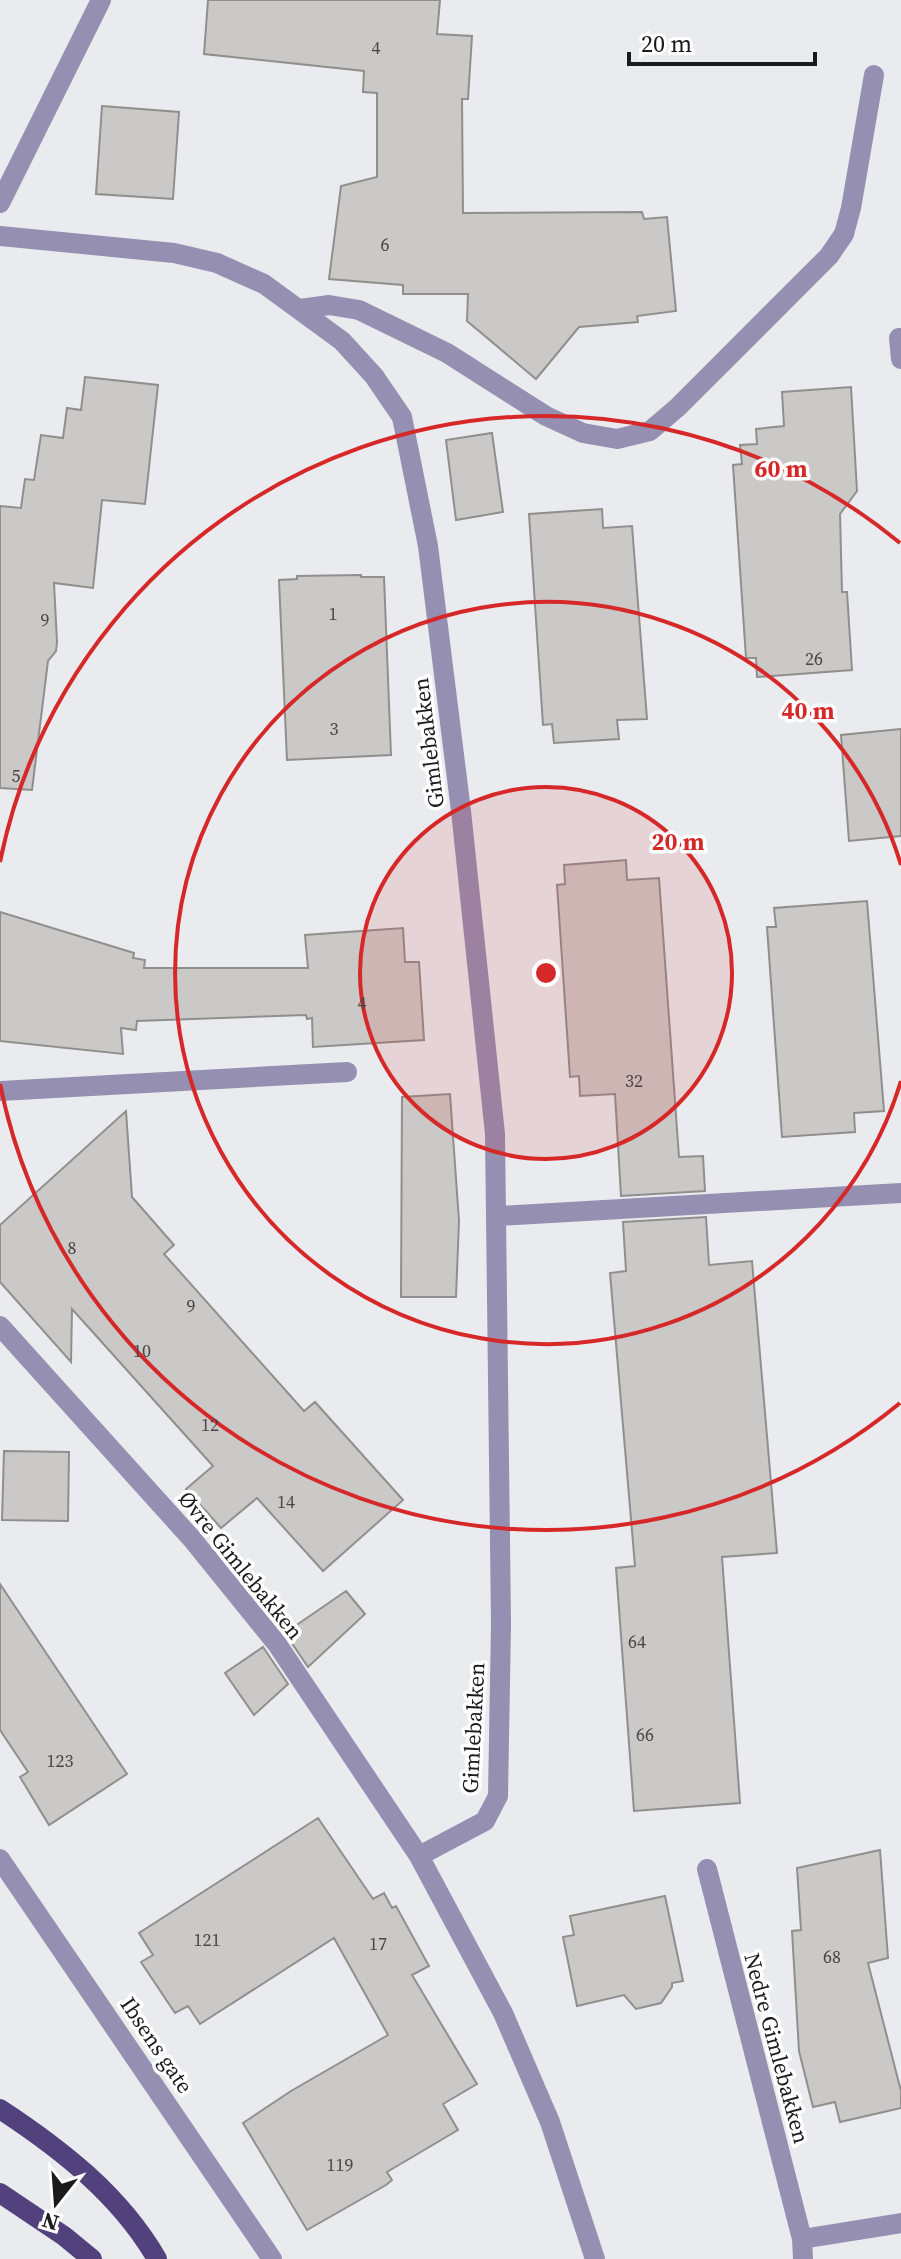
<svg xmlns="http://www.w3.org/2000/svg" width="901" height="2259" font-family="'Source Serif 4',serif">
  <style>
    .building { fill: #cbc9c7; stroke: #918f8d; stroke-width: 2 }
    .lines { fill: none; stroke-linecap: round; stroke-linejoin: round }
    .service { stroke: #958fb1; stroke-width: 20 }
    .minor { stroke: #958fb1; stroke-width: 20 }
    .primary { stroke: #51427e; stroke-width: 20 }
    .ring { fill: none; stroke: #d62828; stroke-width: 4 }
    .labels { text-anchor: middle; stroke-width: 7; stroke-linejoin: round; paint-order: stroke }
    .number-label { font-size: 18px; fill: #474647 }
    .street-label { font-size: 22px; fill: #1b1b1c; stroke: #fff }
    .centre { fill: #d62828; stroke: #fff; stroke-width: 4 }
    .ring-label { font-size: 24px; text-anchor: middle; font-weight: bold; fill: #d62828; stroke: #fff; stroke-width: 7; stroke-linejoin: round; paint-order: stroke }
  </style>
  <rect width="100%" height="100%" fill="#e9ebee"/>
  <path class="building" d="M 208,0 L 440,0 L 437,34 L 472,36 L 468,99 L 462,99 L 463,213 L 642,212 L 644,219 L 667,217 L 676,311 L 637,316 L 638,322 L 579,327 L 536,379 L 467,321 L 468,294 L 403,294 L 403,285 L 329,279 L 341,186 L 377,177 L 377,93 L 363,92 L 364,71 L 204,54 Z
    M 102,106 L 179,112 L 173,199 L 96,194 Z
    M 85,377 L 158,385 L 145,504 L 102,500 L 93,588 L 54,583 L 57,642 L 56,651 L 48,661 L 32,790 L 0,788 L 0,506 L 21,508 L 25,479 L 34,480 L 41,435 L 63,438 L 67,408 L 81,410 Z
    M 851,387 L 857,491 L 840,514 L 842,592 L 847,592 L 852,670 L 757,677 L 756,658 L 746,658 L 733,465 L 742,464 L 740,445 L 757,444 L 756,429 L 784,426 L 782,392 Z
    M 492,433 L 503,512 L 456,520 L 446,440 Z
    M 602,509 L 603,528 L 632,526 L 647,719 L 617,720 L 619,739 L 554,743 L 552,724 L 543,725 L 529,514 Z
    M 361,575 L 361,577 L 384,577 L 391,755 L 287,760 L 279,580 L 297,579 L 297,576 Z
    M 901,729 L 901,836 L 849,841 L 841,735 Z
    M 626,860 L 627,880 L 659,878 L 679,1157 L 703,1156 L 705,1191 L 621,1196 L 615,1094 L 580,1096 L 579,1076 L 570,1077 L 557,885 L 565,884 L 564,865 Z
    M 867,901 L 884,1111 L 854,1113 L 855,1132 L 782,1137 L 767,927 L 776,927 L 774,908 Z
    M 0,912 L 134,953 L 133,958 L 145,960 L 144,968 L 308,968 L 305,935 L 403,928 L 405,962 L 419,962 L 424,1040 L 313,1047 L 312,1018 L 307,1019 L 306,1015 L 137,1021 L 136,1030 L 121,1028 L 123,1054 L 0,1041 Z
    M 450,1094 L 459,1221 L 456,1297 L 401,1297 L 402,1097 Z
    M 126,1111 L 132,1197 L 174,1245 L 164,1254 L 304,1411 L 315,1402 L 403,1500 L 323,1571 L 257,1498 L 221,1528 L 186,1489 L 213,1466 L 90,1329 L 72,1309 L 71,1362 L 0,1282 L 0,1225 Z
    M 706,1217 L 709,1265 L 752,1261 L 777,1553 L 722,1557 L 740,1803 L 634,1811 L 616,1568 L 635,1566 L 610,1273 L 626,1271 L 623,1222 Z
    M 4,1451 L 69,1452 L 68,1521 L 2,1520 Z
    M 0,1584 L 127,1774 L 49,1825 L 20,1777 L 28,1772 L 0,1730 Z
    M 346,1591 L 365,1614 L 308,1667 L 285,1633 Z
    M 263,1647 L 288,1684 L 254,1715 L 225,1673 Z
    M 318,1818 L 373,1899 L 384,1893 L 392,1908 L 396,1906 L 429,1966 L 412,1975 L 477,2084 L 443,2104 L 458,2130 L 387,2172 L 392,2180 L 386,2185 L 307,2230 L 243,2123 L 291,2091 L 388,2035 L 334,1938 L 200,2024 L 188,2006 L 175,2013 L 141,1962 L 153,1955 L 139,1933 Z
    M 880,1850 L 888,1958 L 868,1963 L 901,2091 L 901,2108 L 840,2122 L 835,2102 L 813,2107 L 799,2051 L 792,1931 L 801,1930 L 797,1868 Z
    M 665,1896 L 683,1981 L 672,1983 L 672,1987 L 661,2003 L 636,2009 L 624,1995 L 577,2006 L 563,1937 L 574,1935 L 570,1916 Z"/>
  <g class="lines">
    <path class="service" d="M 0,1091 L 347,1072"/>
    <path class="minor" d="M 0,203 L 101,0
      M 0,236 L 174,253 L 217,263 L 264,284 L 342,341 L 374,376 L 402,417 L 428,546 L 461,811 L 495,1134 L 501,1624 L 498,1796 L 485,1821 L 419,1856
      M 300,309 L 329,305 L 359,310 L 447,353 L 546,416 L 583,433 L 617,439 L 650,431 L 678,407 L 829,256 L 844,234 L 851,208 L 874,75
      M 899,338 L 901,359
      M 498,1216 L 901,1193
      M 0,1326 L 192,1539 L 277,1644 L 419,1856 L 503,2013 L 550,2122 L 595,2259
      M 0,1859 L 272,2259
      M 707,1869 L 802,2239 L 803,2259
      M 802,2239 L 901,2223"/>
    <path class="primary" d="M 0,2109 C 61,2149 120,2195 157,2259
      M 0,2193 L 64,2236 L 92,2259"/>
  </g>
  <circle cx="546" cy="973" r="186" fill="#d62828" fill-opacity=".12"/>
  <g class="ring">
    <circle cx="546" cy="973" r="186"/>
    <path d="M901 1081A371 371 0 1 1 901 865"/>
    <path d="M900 1403A557 557 0 0 1 0 1084M0 862A557 557 0 0 1 900 543"/>
  </g>
  <g class="labels">
    <g class="number-label">
      <text x="376" y="54">4</text>
      <text x="385" y="251">6</text>
      <text x="333" y="620">1</text>
      <text x="45" y="626">9</text>
      <text x="814" y="665">26</text>
      <text x="334" y="735">3</text>
      <text x="16" y="782">5</text>
      <text x="362" y="1009">4</text>
      <text x="634" y="1087">32</text>
      <text x="72" y="1254">8</text>
      <text x="191" y="1312">9</text>
      <text x="142" y="1357">10</text>
      <text x="210" y="1431">12</text>
      <text x="286" y="1508">14</text>
      <text x="637" y="1648">64</text>
      <text x="645" y="1741">66</text>
      <text x="60" y="1767">123</text>
      <text x="207" y="1946">121</text>
      <text x="378" y="1950">17</text>
      <text x="832" y="1963">68</text>
      <text x="340" y="2171">119</text>
    </g>
    <g class="street-label">
      <text transform="translate(428 743) rotate(-97)" y="8">Gimlebakken</text>
      <text transform="translate(241 1565) rotate(51)" y="8">Øvre Gimlebakken</text>
      <text transform="translate(473 1728) rotate(-87)" y="8">Gimlebakken</text>
      <text transform="translate(157 2045) rotate(56)" y="8">Ibsens gate</text>
      <text transform="translate(777 2048) rotate(75)" y="8">Nedre Gimlebakken</text>
    </g>
  </g>
  <circle cx="546" cy="973" r="12" class="centre"/>
  <g class="ring-label">
    <text x="781" y="477">60 m</text>
    <text x="808" y="719">40 m</text>
    <text x="678" y="850">20 m</text>
  </g>
  <g transform="translate(56 2203) rotate(197)" stroke="#ffffff" stroke-width="6" paint-order="stroke">
  <path d="M0-6L14 30L0 20L-14 30Z" fill="#1b1b1c"/>
  <text y="-12" font-size="22" font-weight="bold" text-anchor="middle" fill="#1b1b1c">N</text>
  </g>
  <path d="M629 52v12h186v-12" fill="none" stroke="#1b1b1c" stroke-width="4"/>
  <text x="641" y="52" font-size="24" fill="#1b1b1c" stroke="#ffffff" stroke-width="6" paint-order="stroke">20 m</text>
</svg>
